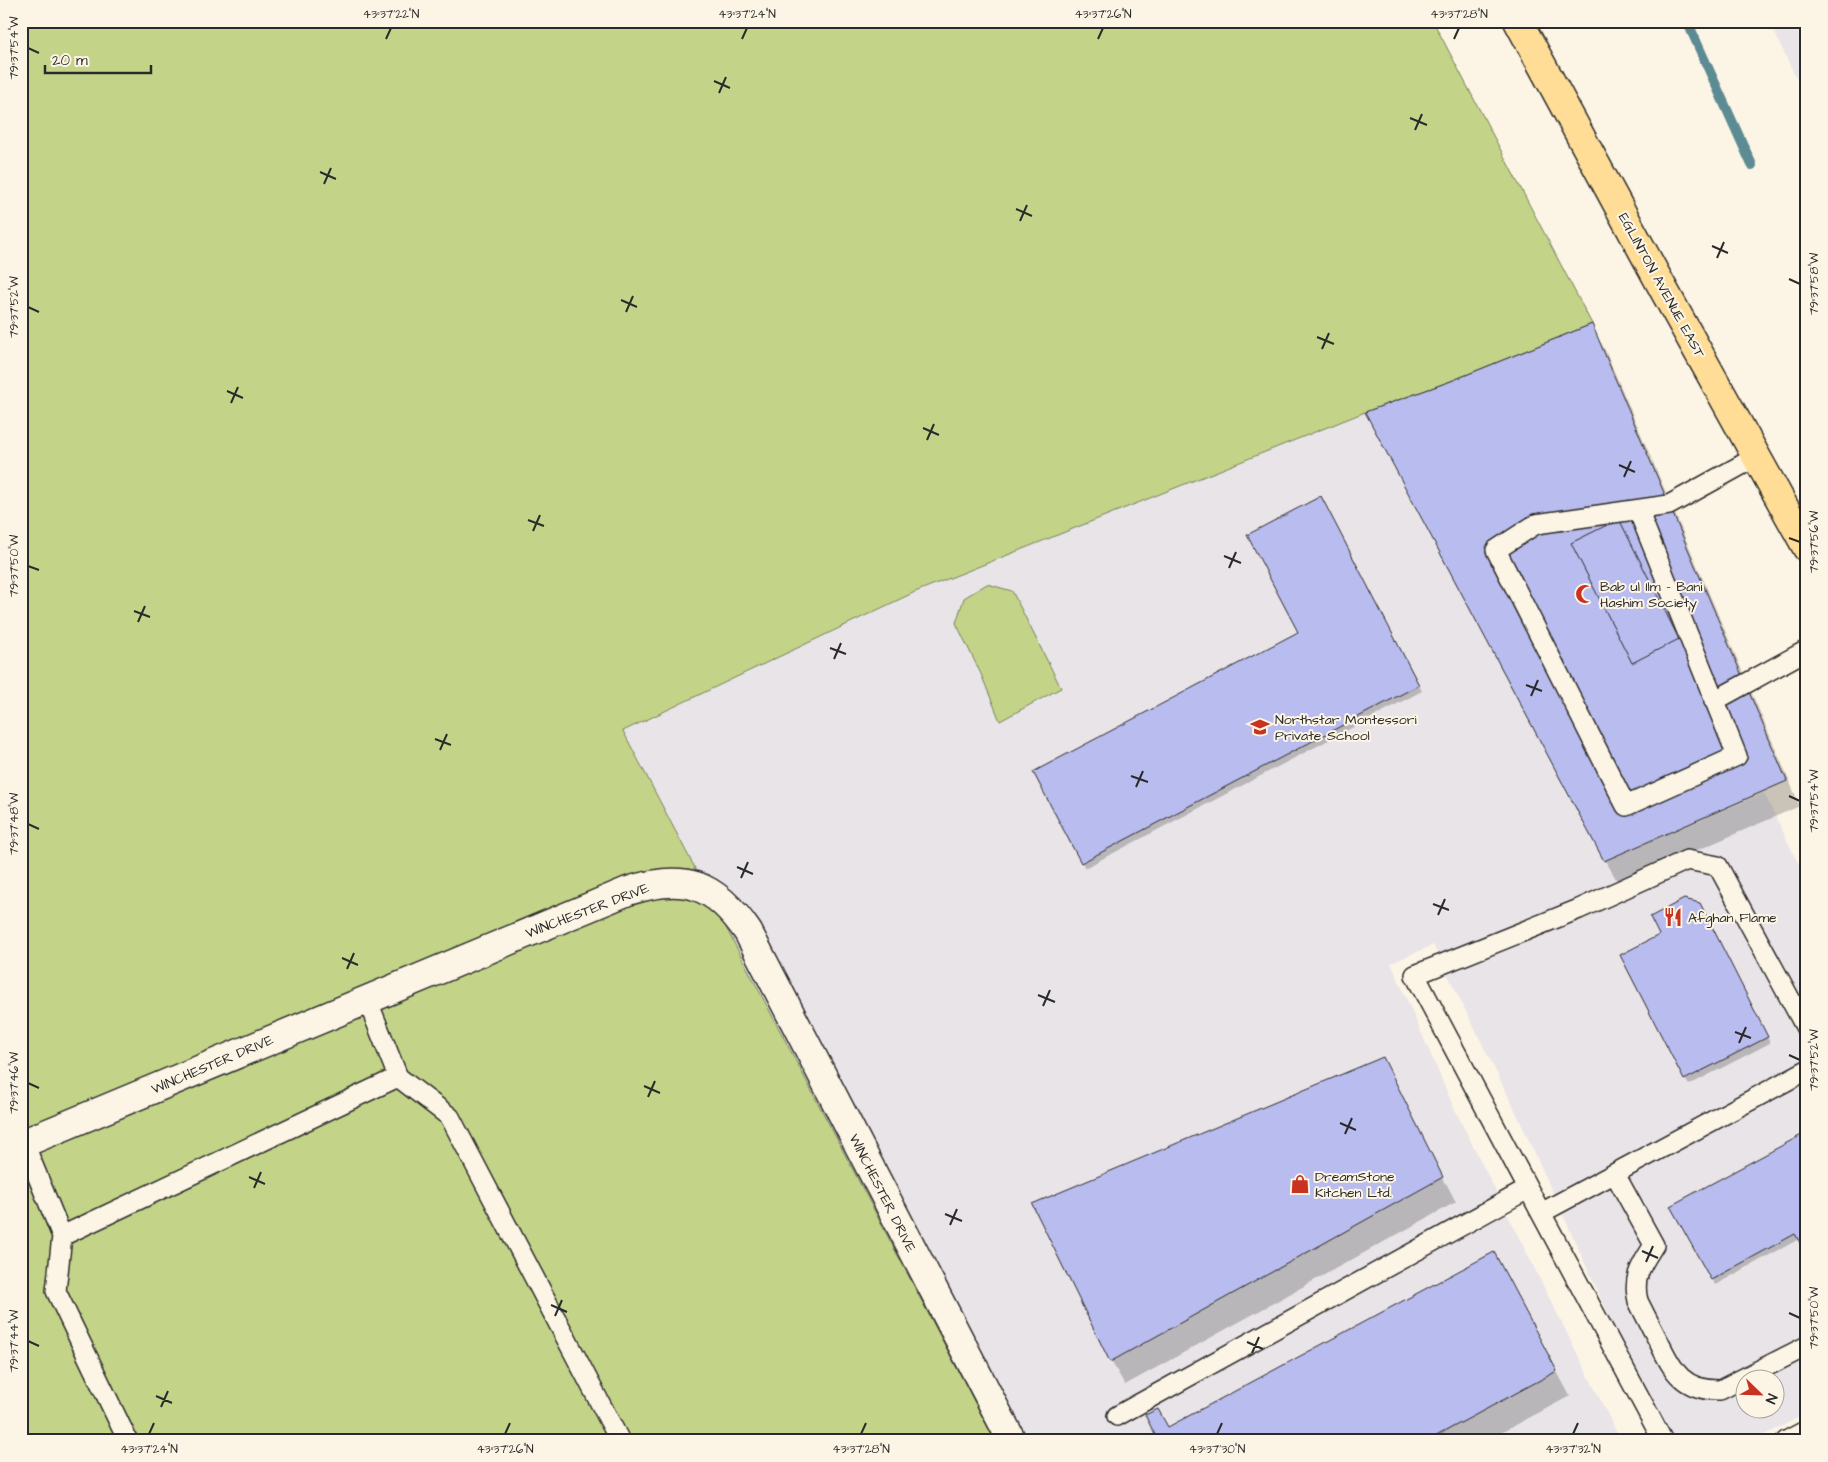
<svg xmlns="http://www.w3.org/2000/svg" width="1828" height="1462" font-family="'Architects Daughter',sans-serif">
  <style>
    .built { fill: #e8e4e8; fill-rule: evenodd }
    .green { fill: #c3d489; stroke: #77805a }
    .shadow { fill: #0003 }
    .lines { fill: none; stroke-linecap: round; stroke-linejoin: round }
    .stream { stroke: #5c8b94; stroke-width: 10 }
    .building { fill: #b9bcee; stroke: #2b2b2b }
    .service-casing { stroke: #2b2b2b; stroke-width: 22 }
    .minor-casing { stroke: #2b2b2b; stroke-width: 31 }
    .primary-casing { stroke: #2b2b2b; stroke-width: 31 }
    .service { stroke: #fcf5e5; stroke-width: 19 }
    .minor { stroke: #fcf5e5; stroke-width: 28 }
    .primary { stroke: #ffdd96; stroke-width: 28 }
    .ticks { fill: none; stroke: #2b2b2b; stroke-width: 2 }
    .labels { text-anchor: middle; stroke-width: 4; stroke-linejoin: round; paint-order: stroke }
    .street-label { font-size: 14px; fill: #2b2b2b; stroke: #fcf5e5 }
    .poi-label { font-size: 14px; fill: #2b2b2b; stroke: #fcf5e5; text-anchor: start }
    .neatline { fill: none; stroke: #2b2b2b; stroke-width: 2 }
    .ticks-label { font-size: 12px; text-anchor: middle; fill: #2b2b2b }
  </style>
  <rect width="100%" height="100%" fill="#fcf5e5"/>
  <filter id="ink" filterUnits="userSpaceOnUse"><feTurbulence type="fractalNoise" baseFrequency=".02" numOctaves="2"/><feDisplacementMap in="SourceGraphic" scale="10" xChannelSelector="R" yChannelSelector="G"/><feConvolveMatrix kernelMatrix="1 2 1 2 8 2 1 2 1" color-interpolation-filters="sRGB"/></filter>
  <g filter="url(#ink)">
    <path class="built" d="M 1769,21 L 1807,21 L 1807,101 Z
      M 1365,412 L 1604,861 L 1764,793 L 1807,881 L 1807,1413 L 1753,1441 L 1666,1441 L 1517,1114 L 1433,945 L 1391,963 L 1454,1108 L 1621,1441 L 986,1441 L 623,731 L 915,592 ZM 1746,1380 L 1776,1380 L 1776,1410 L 1746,1410 Z"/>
    <path class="green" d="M 21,21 L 1433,21 L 1592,324 L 1451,381 L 1365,412 L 915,592 L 623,731 L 995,1441 L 21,1441 Z
      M 987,584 L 1012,591 L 1061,688 L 1000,721 L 981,674 L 956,623 L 964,598 Z"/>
    <path class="shadow" d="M 1591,326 L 1605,350 L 1800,806 L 1619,884 L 1605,860 L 1452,382 Z
      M 1324,503 L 1422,691 L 1085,868 L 1035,772 L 1300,633 Z
      M 1703,911 L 1770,1043 L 1689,1085 L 1685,1079 L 1661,935 Z
      M 1383,1059 L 1396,1082 L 1394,1082 L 1445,1184 L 1446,1183 L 1456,1202 L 1125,1385 L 1111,1361 Z
      M 1807,1133 L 1799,1239 L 1715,1285 L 1672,1207 Z
      M 1494,1254 L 1570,1396 L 1486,1441 L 1160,1441 L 1168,1429 Z"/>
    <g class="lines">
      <path class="stream" d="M 1687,21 L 1752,165"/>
    </g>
    <path class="building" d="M 1592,324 L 1787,781 L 1604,861 L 1365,412 L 1451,381 Z
      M 1321,496 L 1419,685 L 1081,863 L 1033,772 L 1298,632 L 1247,535 Z
      M 1619,519 L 1679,639 L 1632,663 L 1571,543 Z
      M 1684,899 L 1700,903 L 1768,1037 L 1684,1080 L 1620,955 L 1659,935 L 1650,917 Z
      M 1383,1057 L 1443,1177 L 1110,1362 L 1032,1204 Z
      M 1807,1132 L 1807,1255 L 1795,1234 L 1711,1280 L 1670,1206 Z
      M 1494,1252 L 1557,1371 L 1427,1441 L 1158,1441 L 1145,1415 L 1158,1409 L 1168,1427 Z"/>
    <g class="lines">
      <g class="service-casing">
        <path id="service" d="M 1638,510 L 1737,756 L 1626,806 L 1496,550 L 1536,524 L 1669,505 L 1756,457
          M 1714,701 L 1807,650
          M 367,999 L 398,1077 L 450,1117 L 620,1441
          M 24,1143 L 62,1236
          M 1615,1174 L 1654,1245 C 1642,1264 1632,1277 1638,1301 C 1645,1315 1652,1329 1659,1342 C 1673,1372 1684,1391 1720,1390 L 1807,1346
          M 1541,1213 L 1415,975 L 1579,909 L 1687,860 L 1718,866 L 1807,1030
          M 1117,1416 L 1528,1189
          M 128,1441 L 56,1291 L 62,1236 L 398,1077
          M 1663,1441 L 1541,1213 L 1807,1070
          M 1786,1441 L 1807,1430"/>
      </g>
      <g class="minor-casing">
        <path id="minor" d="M 24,1143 L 628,891 C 684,873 715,883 748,932 L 1012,1441"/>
      </g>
      <g class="primary-casing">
        <path id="primary" d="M 1518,21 L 1665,292 L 1807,548"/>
      </g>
      <use href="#service" class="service"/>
      <use href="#minor" class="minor"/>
      <use href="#primary" class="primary"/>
    </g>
  </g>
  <path class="ticks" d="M 386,39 L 391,28M 742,39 L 747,28M 1098,39 L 1103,28M 1454,39 L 1459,28M 28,48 L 39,53M 714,81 L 730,88M 719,93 L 726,77M 1410,118 L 1427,125M 1415,130 L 1422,114M 320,172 L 336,179M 324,184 L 331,168M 1016,209 L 1032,216M 1020,221 L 1027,205M 1712,246 L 1728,253M 1717,258 L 1724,242M 1789,279 L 1800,284M 621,300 L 637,307M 28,307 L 39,312M 626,312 L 633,296M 1317,337 L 1334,344M 1322,349 L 1329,333M 227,391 L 243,398M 231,403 L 238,387M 923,428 L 939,435M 927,440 L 934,424M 1619,465 L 1635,472M 1624,477 L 1631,461M 528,520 L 544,526M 533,531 L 540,515M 1789,538 L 1800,542M 1224,556 L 1241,563M 28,566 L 39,570M 1229,568 L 1236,552M 134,611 L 150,617M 138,622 L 145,606M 830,648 L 846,654M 834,659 L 841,643M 1526,685 L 1542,691M 1531,696 L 1538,680M 435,739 L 451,745M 440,750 L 447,734M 1131,776 L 1148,782M 1136,787 L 1143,771M 1789,796 L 1800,801M 28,824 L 39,829M 737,867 L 753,874M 741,878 L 748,862M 1433,904 L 1449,910M 1438,915 L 1445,899M 342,958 L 358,965M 347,969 L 354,953M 1038,995 L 1055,1002M 1043,1006 L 1050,990M 1735,1032 L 1751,1038M 1739,1043 L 1746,1027M 1789,1055 L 1800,1060M 28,1083 L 39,1088M 644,1086 L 660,1093M 648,1097 L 655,1081M 1340,1123 L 1356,1130M 1345,1134 L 1352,1118M 249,1177 L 265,1184M 254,1188 L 261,1172M 945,1214 L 962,1221M 950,1225 L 957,1209M 1642,1251 L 1658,1258M 1646,1262 L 1653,1246M 551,1305 L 567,1312M 1789,1313 L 1800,1318M 555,1316 L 562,1300M 28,1341 L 39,1346M 1247,1342 L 1263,1349M 1252,1353 L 1259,1337M 156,1396 L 172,1403M 161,1407 L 168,1391M 149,1434 L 154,1423M 505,1434 L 510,1423M 861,1434 L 866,1423M 1217,1434 L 1222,1423M 1573,1434 L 1578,1423"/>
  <defs>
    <g id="mosque-bare" transform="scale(1.5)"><path d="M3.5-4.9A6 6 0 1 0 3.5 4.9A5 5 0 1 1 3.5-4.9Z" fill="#c8321e" stroke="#fcf5e5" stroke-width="2.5" paint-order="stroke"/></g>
    <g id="school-bare" transform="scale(1.5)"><path d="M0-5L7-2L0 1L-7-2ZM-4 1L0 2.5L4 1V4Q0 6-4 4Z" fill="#c8321e" stroke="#fcf5e5" stroke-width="2.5" paint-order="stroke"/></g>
    <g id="restaurant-bare" transform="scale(1.5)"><path d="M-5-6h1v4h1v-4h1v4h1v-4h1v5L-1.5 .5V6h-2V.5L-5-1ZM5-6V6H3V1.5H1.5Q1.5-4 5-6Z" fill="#c8321e" stroke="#fcf5e5" stroke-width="2.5" paint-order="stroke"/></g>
    <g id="shop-bare" transform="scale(1.5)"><path d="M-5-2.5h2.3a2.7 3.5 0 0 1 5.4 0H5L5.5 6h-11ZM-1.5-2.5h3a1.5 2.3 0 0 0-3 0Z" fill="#c8321e" stroke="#fcf5e5" stroke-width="2.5" paint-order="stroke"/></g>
  </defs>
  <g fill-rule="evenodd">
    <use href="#mosque-bare" x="1585" y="594"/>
    <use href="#school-bare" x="1260" y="727"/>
    <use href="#restaurant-bare" x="1673" y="917"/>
    <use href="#shop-bare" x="1300" y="1184"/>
  </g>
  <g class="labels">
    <g class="street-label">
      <text transform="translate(1662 285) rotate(61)" y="5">EGLINTON AVENUE EAST</text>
      <text transform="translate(587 910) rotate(-21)" y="5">WINCHESTER DRIVE</text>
      <text transform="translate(212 1064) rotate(-23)" y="5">WINCHESTER DRIVE</text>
      <text transform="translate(883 1193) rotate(63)" y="5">WINCHESTER DRIVE</text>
    </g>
    <g class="poi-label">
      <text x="1600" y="591">Bab ul Ilm - Bani<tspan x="1600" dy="16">Hashim Society</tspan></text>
      <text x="1275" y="724">Northstar Montessori<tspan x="1275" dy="16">Private School</tspan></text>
      <text x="1688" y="922">Afghan Flame</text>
      <text x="1315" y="1181">DreamStone<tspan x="1315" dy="16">Kitchen Ltd.</tspan></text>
    </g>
  </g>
  <rect width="1828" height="1462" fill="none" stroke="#fcf5e5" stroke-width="55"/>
  <g transform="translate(1760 1394) rotate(113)"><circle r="24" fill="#fcf5e5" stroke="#a8a49b"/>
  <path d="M0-4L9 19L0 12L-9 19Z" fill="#c8321e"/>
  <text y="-8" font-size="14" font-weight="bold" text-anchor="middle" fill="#2b2b2b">N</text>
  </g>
  <path d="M45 65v8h106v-8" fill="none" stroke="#2b2b2b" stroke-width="2.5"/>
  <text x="52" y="65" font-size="15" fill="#2b2b2b" stroke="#fcf5e5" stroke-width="4" paint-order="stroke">20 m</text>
  <rect x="28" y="28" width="1772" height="1406" class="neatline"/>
  <g class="ticks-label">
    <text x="391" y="18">43°37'22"N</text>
    <text x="747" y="18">43°37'24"N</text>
    <text x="1103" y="18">43°37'26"N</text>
    <text x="1459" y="18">43°37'28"N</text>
    <text transform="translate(14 48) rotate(-90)" y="4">79°37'54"W</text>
    <text transform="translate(1814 284) rotate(-90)" y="4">79°37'58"W</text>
    <text transform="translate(14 307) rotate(-90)" y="4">79°37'52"W</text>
    <text transform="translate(1814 542) rotate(-90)" y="4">79°37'56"W</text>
    <text transform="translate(14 566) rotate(-90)" y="4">79°37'50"W</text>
    <text transform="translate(1814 801) rotate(-90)" y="4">79°37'54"W</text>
    <text transform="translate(14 824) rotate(-90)" y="4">79°37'48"W</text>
    <text transform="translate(1814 1060) rotate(-90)" y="4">79°37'52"W</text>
    <text transform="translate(14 1083) rotate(-90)" y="4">79°37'46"W</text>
    <text transform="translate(1814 1318) rotate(-90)" y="4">79°37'50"W</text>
    <text transform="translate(14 1341) rotate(-90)" y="4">79°37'44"W</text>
    <text x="149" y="1453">43°37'24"N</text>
    <text x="505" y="1453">43°37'26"N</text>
    <text x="861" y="1453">43°37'28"N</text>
    <text x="1217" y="1453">43°37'30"N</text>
    <text x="1573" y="1453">43°37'32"N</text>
  </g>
</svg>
